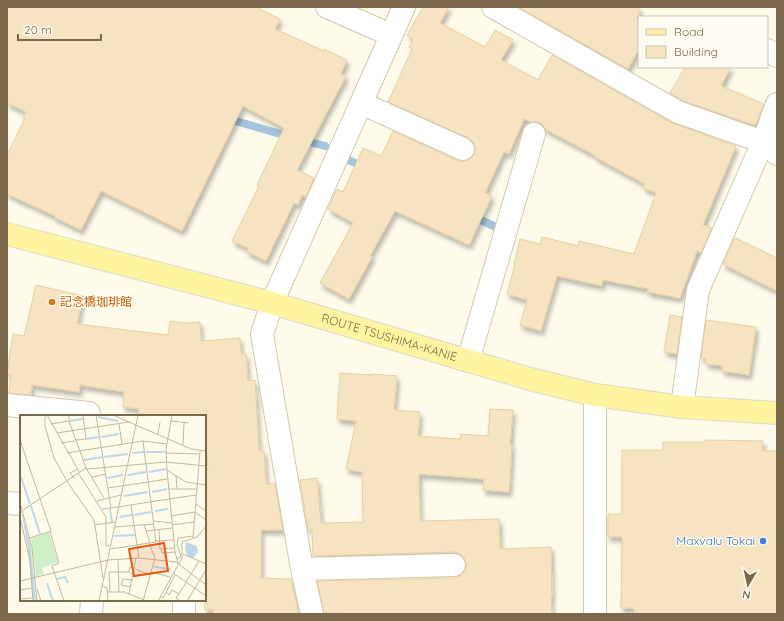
<svg xmlns="http://www.w3.org/2000/svg" width="784" height="621" font-family="Quicksand,'Noto Sans JP',sans-serif">
  <style>
    .lines { fill: none; stroke-linecap: round; stroke-linejoin: round }
    .stream { stroke: #a3c4dc; stroke-width: 8 }
    .building { fill: #f5e3c1; stroke: #e9cfa0; filter: url(#shadow) }
    .minor-casing { stroke: #d2c8af; stroke-width: 24 }
    .major-casing { stroke: #ddd8d0; stroke-width: 24 }
    .minor { stroke: #fff; stroke-width: 22 }
    .major { stroke: #fff5a1; stroke-width: 22 }
    .food-dot { fill: #e8710a; stroke: #fffdf3; stroke-width: 1.5 }
    .shop-dot { fill: #3f7fe0; stroke: #fffdf3; stroke-width: 1.5 }
    .labels { text-anchor: middle; stroke-width: 3; stroke-linejoin: round; paint-order: stroke }
    .food-label { font-size: 12px; fill: #c56008; stroke: #fffdf3; text-anchor: start }
    .street-label { font-size: 12px; fill: #7c694b; stroke: #fffdf3 }
    .shop-label { font-size: 12px; fill: #366cbe; stroke: #fffdf3; text-anchor: end }
    .inset-river { fill: none; stroke: #bdd8ea; stroke-width: 2 }
    .inset-road { fill: none; stroke: #c2b8a1; stroke-width: 1 }
    .view { fill: #e8590c; fill-opacity: 0.15; stroke: #e8590c; stroke-width: 2 }
    .inset-edge { fill: none; stroke: #7c694b; stroke-width: 2 }
  </style>
  <defs>
    <filter id="shadow"><feDropShadow dx="2.5" dy="4.5" stdDeviation="2" flood-color="#0004"/></filter>
  </defs>
  <rect width="100%" height="100%" fill="#fefbeb"/>
  <g class="lines">
    <path class="stream" d="M 225,118 L 291,137
      M 302,140 L 325,146
      M 349,160 L 365,168
      M 472,216 L 496,227"/>
  </g>
  <path class="building" d="M 7,7 L 256,7 L 280,19 L 275,29 L 324,51 L 324,49 L 347,60 L 341,74 L 346,76 L 297,170 L 314,178 L 306,197 L 302,195 L 298,205 L 294,203 L 266,261 L 246,251 L 248,248 L 232,241 L 259,186 L 257,185 L 284,128 L 243,106 L 182,231 L 101,191 L 81,230 L 54,217 L 55,216 L 7,194 L 7,155 L 25,118 L 23,118 L 26,112 L 7,103 Z
    M 423,7 L 449,7 L 440,23 L 485,47 L 495,30 L 513,40 L 501,60 L 538,80 L 552,55 L 672,123 L 736,146 L 703,225 L 712,228 L 701,253 L 697,251 L 680,298 L 647,292 L 648,289 L 603,280 L 602,286 L 557,276 L 541,331 L 520,325 L 527,300 L 507,294 L 515,264 L 514,264 L 520,239 L 540,244 L 542,237 L 578,246 L 579,241 L 634,254 L 656,193 L 643,188 L 645,184 L 595,157 L 596,156 L 545,129 L 543,125 L 538,122 L 531,122 L 524,119 L 509,154 L 504,152 L 485,193 L 492,196 L 469,245 L 395,211 L 370,256 L 372,257 L 349,299 L 320,283 L 353,223 L 328,209 L 337,189 L 343,192 L 363,148 L 381,156 L 393,131 L 458,161 L 464,161 L 470,159 L 475,154 L 475,148 L 473,142 L 468,138 L 388,102 L 412,49 L 409,47 L 413,39 L 407,35 Z
    M 518,7 L 639,7 L 639,49 L 628,69 Z
    M 685,67 L 731,67 L 721,86 L 764,104 L 756,124 L 754,125 L 683,101 L 670,93 Z
    M 735,238 L 777,258 L 777,291 L 723,264 Z
    M 36,285 L 83,296 L 77,324 L 168,335 L 170,321 L 184,323 L 200,322 L 201,341 L 240,338 L 241,354 L 246,354 L 248,381 L 255,380 L 259,451 L 264,451 L 266,484 L 275,483 L 283,530 L 261,530 L 261,578 L 291,579 L 299,614 L 213,614 L 213,610 L 205,610 L 206,514 L 205,514 L 205,469 L 208,469 L 205,435 L 205,416 L 160,416 L 138,414 L 139,409 L 123,407 L 124,392 L 80,385 L 79,392 L 32,385 L 31,395 L 9,393 L 11,375 L 7,374 L 13,334 L 24,336 Z
    M 670,315 L 682,317 L 677,354 L 664,352 Z
    M 706,320 L 756,327 L 749,375 L 722,371 L 723,366 L 706,364 L 706,358 L 701,358 Z
    M 340,373 L 372,375 L 372,374 L 397,376 L 394,410 L 420,412 L 418,436 L 460,439 L 461,434 L 488,436 L 490,409 L 513,410 L 510,445 L 512,445 L 509,492 L 483,490 L 484,479 L 419,474 L 420,521 L 499,519 L 500,549 L 551,547 L 552,597 L 551,597 L 552,614 L 342,614 L 342,613 L 324,613 L 317,581 L 454,578 L 461,575 L 465,571 L 466,565 L 464,558 L 460,554 L 454,552 L 313,556 L 312,530 L 308,530 L 300,480 L 317,478 L 321,523 L 363,522 L 362,472 L 346,469 L 356,421 L 337,419 Z
    M 705,440 L 763,441 L 762,451 L 777,451 L 777,614 L 634,614 L 634,608 L 621,608 L 622,537 L 608,537 L 608,514 L 622,514 L 622,450 L 663,450 L 663,442 L 705,442 Z"/>
  <g class="lines">
    <g class="minor-casing">
      <path id="minor" d="M 327,7 L 391,35
        M 493,7 L 678,112 L 763,142 L 777,154
        M 767,50 L 777,56
        M 361,103 L 463,149
        M 468,361 L 534,134
        M 7,405 L 89,413 L 88,416
        M 682,407 L 698,290 L 763,142 L 777,104
        M 7,503 L 21,504
        M 302,569 L 454,565
        M 184,600 L 184,614
        M 91,614 L 92,600
        M 312,614 L 302,569 L 262,334 L 272,303 L 404,7
        M 595,614 L 595,395"/>
    </g>
    <g class="major-casing">
      <g id="major">
        <path id="s1" d="M 7,234 L 272,303 L 530,379 L 595,395 L 682,407 L 777,413"/>
      </g>
    </g>
    <use href="#minor" class="minor"/>
    <use href="#major" class="major"/>
  </g>
  <circle class="food-dot" cx="52" cy="302" r="4"/>
  <circle class="shop-dot" cx="763" cy="541" r="4"/>
  <g class="labels">
    <g class="food-label">
      <text x="60" y="306">記念橋珈琲館</text>
    </g>
    <g class="street-label">
      <text dy="4" stroke="none"><textPath href="#s1" startOffset="396">ROUTE TSUSHIMA-KANIE</textPath></text>
    </g>
    <g class="shop-label">
      <text x="755" y="545">Maxvalu Tokai</text>
    </g>
  </g>
  <g transform="translate(20 415)">
    <rect width="186" height="186" fill="#fefbeb"/>
    <path d="M 29,117 L 38,147 L 22,153 L 24,159 L 16,161 L 11,124 Z" fill="#cdeec7"/>
    <path d="M 0,90 L 11,133 L 16,186 L 13,186 L 8,133 ZM 166,127 L 177,131 L 178,137 L 173,143 L 168,141 L 165,135 Z" fill="#bdd8ea"/>
    <path class="inset-river" d="M 78,2 L 98,6M 50,6 L 63,4M 81,22 L 99,19M 66,24 L 79,22M 126,37 L 145,37M 112,38 L 124,37M 84,42 L 108,39M 64,45 L 83,42M 129,57 L 146,54M 108,60 L 126,57M 1,62 L 10,89M 87,63 L 103,60M 132,77 L 147,74M 104,81 L 128,77M 11,91 L 20,119M 90,94 L 92,107M 135,96 L 148,94M 114,100 L 131,97M 99,102 L 112,100M 94,121 L 115,120M 134,152 L 151,154M 37,164 L 45,162 L 48,168M 27,168 L 33,186"/>
    <path class="inset-road" d="M 25,0 L 25,11 L 34,43 L 48,68 L 74,105 L 83,163M 27,0 L 60,58M 76,0 L 91,93 L 82,94M 93,0 L 171,34 L 186,36M 152,0 L 146,34 L 147,55 L 155,137 L 158,148M 49,6 L 66,53 L 84,83M 151,6 L 169,8M 31,9 L 49,6 L 49,0M 99,9 L 102,29M 37,18 L 109,7M 138,19 L 140,7M 0,25 L 31,116 L 10,123M 55,25 L 66,24 L 63,0M 41,28 L 55,26M 163,30 L 164,8M 59,36 L 123,26M 47,38 L 59,36M 146,38 L 180,39M 67,54 L 146,47 L 186,51M 147,55 L 166,67 L 186,70M 59,59 L 86,102 L 86,131 L 90,130M 156,61 L 157,74M 72,62 L 86,59M 54,63 L 50,58 L 57,54M 88,73 L 147,64M 148,74 L 177,74M 149,84 L 176,80M 77,86 L 101,80M 0,87 L 12,133 L 17,186M 176,89 L 186,96M 111,90 L 119,143M 91,93 L 149,84M 3,95 L 66,53M 151,101 L 175,97 L 186,105M 0,102 L 10,146 L 13,186M 134,106 L 152,108M 124,109 L 130,128M 75,110 L 95,107M 152,110 L 174,107M 95,112 L 134,109M 139,115 L 140,134 L 154,133M 30,116 L 39,148 L 32,151 L 44,186M 126,116 L 152,113M 173,123 L 180,36M 135,126 L 153,125M 91,134 L 129,128M 141,134 L 142,138 L 155,137M 163,139 L 186,149M 98,144 L 99,177M 157,144 L 161,141 L 157,130 L 158,123 L 173,121M 88,145 L 119,143 L 156,147 L 186,170M 109,157 L 110,152 L 130,160M 131,157 L 150,162M 153,158 L 186,181M 0,166 L 88,145M 166,167 L 179,146M 83,171 L 87,173 L 88,186M 111,172 L 101,170 L 103,164 L 113,165M 17,174 L 21,186M 0,175 L 12,173M 87,177 L 104,177 L 127,186M 90,177 L 89,157 L 109,157 L 113,160M 146,177 L 149,180 L 152,175 L 159,179M 109,179 L 116,143M 140,182 L 143,183 L 155,160M 0,184 L 12,183M 79,186 L 118,0M 123,186 L 135,143 L 129,128 L 136,127 L 123,26 L 147,29M 138,186 L 162,143 L 162,127 L 177,122 L 186,111M 160,186 L 156,183 L 166,168M 167,186 L 186,155"/>
    <path class="view" d="M 144,128 L 148,156 L 114,161 L 109,134 Z"/>
    <rect width="186" height="186" class="inset-edge"/>
  </g>
  <rect width="784" height="621" fill="none" stroke="#7c694b" stroke-width="16"/>
  <rect x="638" y="16" width="130" height="52" fill="#fffdf3" stroke="#cbc2b0"/>
  <rect x="646" y="29" width="20" height="6" fill="#fff5a1" stroke="#cbc2b0"/>
  <text x="674" y="36" font-size="12" fill="#7c694b">Road</text>
  <rect x="646" y="46" width="20" height="12" fill="#f5e3c1" stroke="#cbc2b0"/>
  <text x="674" y="56" font-size="12" fill="#7c694b">Building</text>
  <g transform="translate(748 585) rotate(189)" stroke="#fffdf3" stroke-width="3" paint-order="stroke">
  <path d="M0-3L7 15L0 10L-7 15Z" fill="#7c694b"/>
  <text y="-6" font-size="11" font-weight="bold" text-anchor="middle" fill="#7c694b">N</text>
  </g>
  <path d="M18 34v6h83v-6" fill="none" stroke="#7c694b" stroke-width="2"/>
  <text x="24" y="34" font-size="12" fill="#7c694b" stroke="#fffdf3" stroke-width="3" paint-order="stroke">20 m</text>
</svg>
